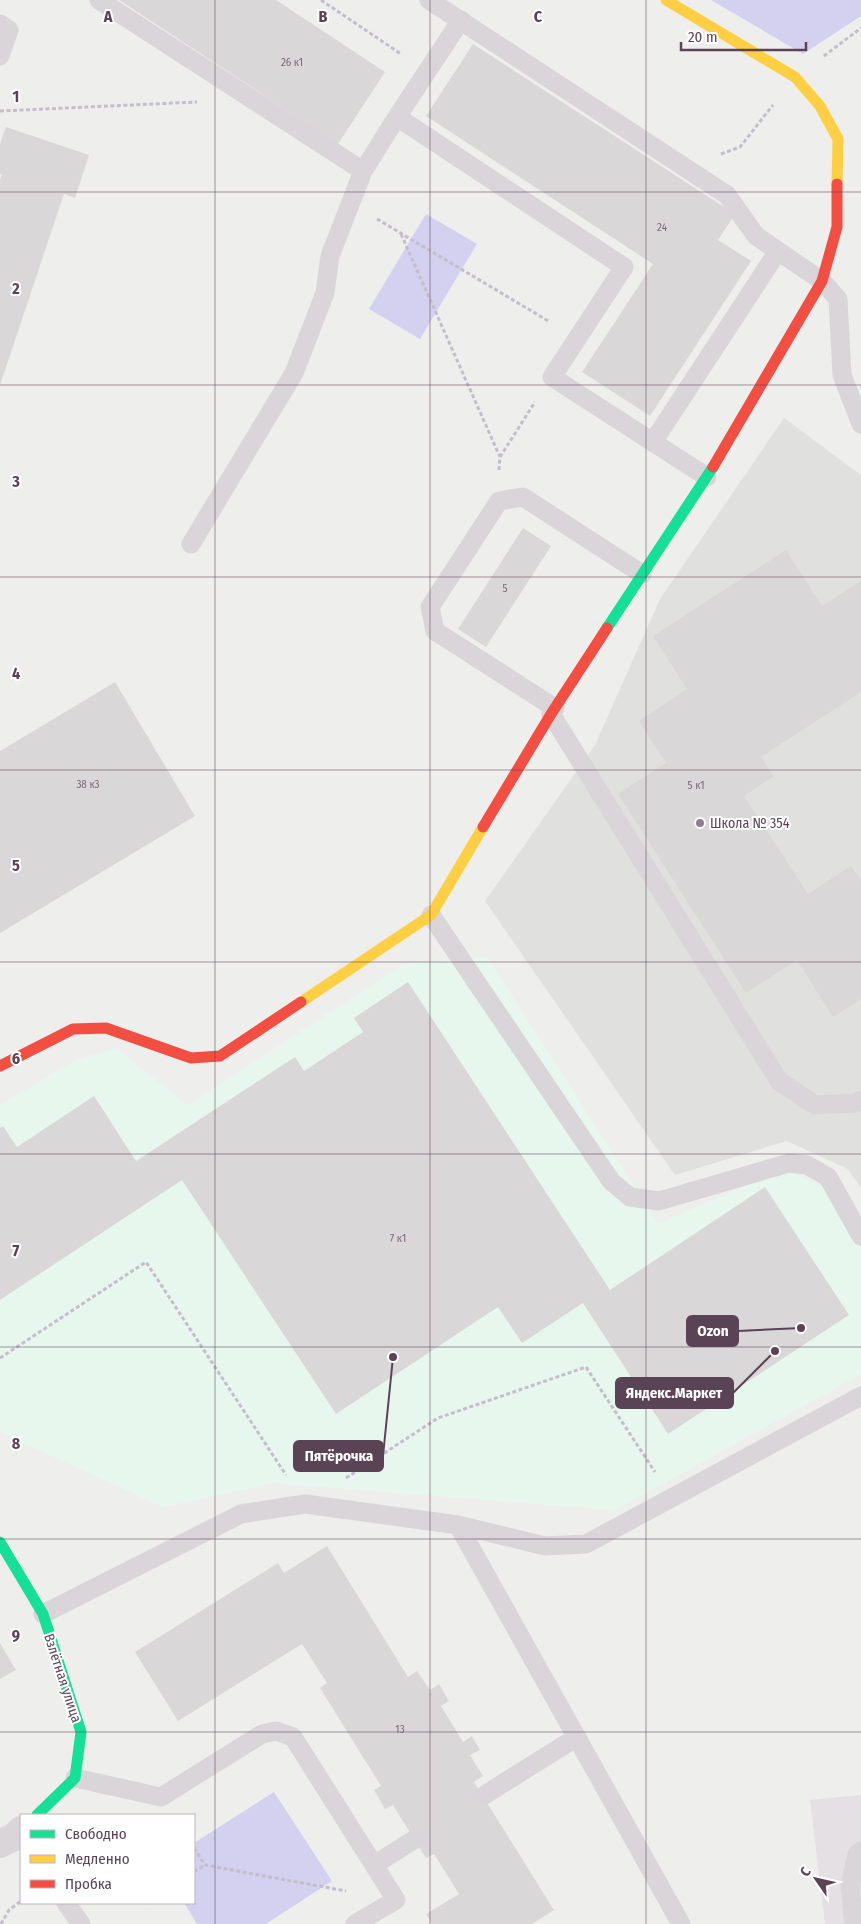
<svg xmlns="http://www.w3.org/2000/svg" width="861" height="1924" font-family="'Fira Sans Condensed',sans-serif">
  <style>
    .commercial { fill: #e8f7ee }
    .education { fill: #e0e0de }
    .airport { fill: #e5e0e3 }
    .green { fill: #d3d0f0 }
    .building { fill: #dad7d8 }
    .lines { fill: none; stroke-linecap: round; stroke-linejoin: round }
    .path { stroke: #c4becc; stroke-width: 3; stroke-dasharray: 4 2.5; stroke-linecap: butt }
    .lane { stroke: #dad5d9; stroke-width: 19 }
    .street { stroke: #dad5d9; stroke-width: 28 }
    .fast { stroke: #16e098; stroke-width: 11 }
    .slow { stroke: #ffcf43; stroke-width: 11 }
    .jam { stroke: #f24e42; stroke-width: 11 }
    .grid { fill: none; stroke: #5b4356; stroke-width: 1; stroke-opacity: 0.55 }
    .poi-dot { fill: #8e7f8b; stroke: #fff; stroke-width: 2 }
    .labels { text-anchor: middle; stroke-width: 4; stroke-linejoin: round; paint-order: stroke }
    .number-label { font-size: 11px; fill: #7c6a78 }
    .poi-label { font-size: 14px; fill: #5b4356; stroke: #fff; text-anchor: start }
    .street-label { font-size: 14px; fill: #5b4356; stroke: #fff }
    .grid-label { font-size: 16px; text-anchor: middle; font-weight: bold; fill: #5b4356; stroke: #fff; stroke-width: 4; stroke-linejoin: round; paint-order: stroke }
    .leader { fill: none; stroke: #5b4356; stroke-width: 2 }
    .callout-dot { fill: #5b4356; stroke: #fff; stroke-width: 2 }
    .callout { fill: #5b4356; stroke: #5b4356; stroke-width: 2 }
    .callout-label { font-size: 15px; text-anchor: middle; font-weight: bold; fill: #fff }
  </style>
  <rect width="100%" height="100%" fill="#eeefed"/>
  <path class="commercial" d="M 487,957 L 658,1224 L 784,1169 L 833,1192 L 861,1248 L 861,1374 L 615,1510 L 272,1483 L 163,1507 L 0,1432 L 0,1105 L 74,1061 L 116,1048 L 188,1106 L 403,964 Z"/>
  <path class="education" d="M 784,418 L 861,475 L 861,1188 L 848,1169 L 787,1141 L 675,1175 L 485,901 L 595,745 L 660,599 Z"/>
  <path class="airport" d="M 861,1795 L 861,1924 L 825,1924 L 810,1800 Z"/>
  <path class="green" d="M 711,0 L 861,0 L 861,16 L 803,54 Z
    M 426,214 L 477,244 L 420,339 L 369,309 Z
    M 274,1792 L 332,1881 L 266,1924 L 197,1924 L 184,1903 L 194,1903 L 194,1843 Z"/>
  <path class="building" d="M 119,0 L 276,0 L 385,72 L 338,144 Z
    M 473,44 L 735,214 L 718,240 L 751,261 L 650,416 L 582,372 L 653,264 L 426,116 Z
    M 6,127 L 89,155 L 75,198 L 64,194 L 0,385 L 0,179 L 2,174 L 0,174 L 0,144 Z
    M 523,528 L 551,546 L 486,647 L 458,629 Z
    M 786,550 L 822,606 L 861,581 L 861,692 L 761,757 L 774,776 L 744,796 L 808,894 L 851,866 L 861,881 L 861,999 L 833,1017 L 797,960 L 746,993 L 618,794 L 666,763 L 639,721 L 687,689 L 653,636 Z
    M 115,682 L 195,816 L 0,933 L 0,751 Z
    M 408,982 L 610,1290 L 765,1187 L 849,1315 L 668,1434 L 583,1303 L 522,1343 L 498,1307 L 336,1414 L 182,1180 L 0,1300 L 0,1128 L 3,1126 L 17,1147 L 94,1096 L 136,1161 L 295,1057 L 304,1071 L 363,1032 L 354,1018 Z
    M 327,1546 L 408,1677 L 417,1671 L 430,1690 L 439,1684 L 449,1701 L 441,1706 L 463,1742 L 472,1736 L 480,1750 L 470,1755 L 483,1776 L 474,1782 L 554,1910 L 532,1924 L 432,1924 L 426,1914 L 459,1894 L 434,1854 L 426,1858 L 393,1805 L 385,1809 L 374,1790 L 381,1786 L 320,1688 L 327,1683 L 302,1644 L 178,1721 L 135,1652 L 278,1563 L 284,1573 Z
    M 0,1643 L 16,1670 L 0,1679 Z"/>
  <g class="lines">
    <path class="path" d="M 321,0 L 401,54
      M 824,56 L 861,28
      M 0,111 L 197,102
      M 721,154 L 740,147 L 773,105
      M 377,219 L 550,322
      M 401,234 L 500,457
      M 499,470 L 500,457 L 535,402
      M 0,1358 L 146,1262 L 286,1475
      M 346,1478 L 438,1418 L 586,1367 L 655,1472
      M 194,1848 L 205,1865 L 346,1891
      M 194,1872 L 205,1865
      M 146,1903 L 147,1903
      M 1,1924 L 9,1910 L 21,1901"/>
    <path class="lane" d="M 99,0 L 363,171 L 330,256 L 325,293 L 294,373 L 191,544
      M 429,0 L 727,195 L 756,236 L 822,281 L 838,299 L 842,375 L 861,424
      M 0,24 L 9,30 L 0,56
      M 397,117 L 461,20
      M 363,171 L 397,117 L 624,267 L 552,377 L 707,477
      M 653,442 L 778,251
      M 555,708 L 435,631 L 430,607 L 499,501 L 523,497 L 642,574
      M 551,714 L 779,1081 L 815,1105 L 855,1103 L 861,1100
      M 431,915 L 611,1181 L 630,1197 L 659,1201 L 789,1163 L 807,1165 L 828,1177 L 861,1236
      M 458,1525 L 681,1924
      M 43,1614 L 241,1514 L 305,1504 L 458,1525 L 545,1546 L 586,1544 L 861,1396
      M 75,1778 L 161,1797 L 262,1734 L 276,1731 L 293,1737 L 396,1900 L 355,1924
      M 483,1796 L 577,1737
      M 374,1865 L 415,1839
      M 66,1903 L 81,1924
      M 854,1924 L 850,1886 L 857,1854 L 861,1851"/>
    <path class="street" d="M 0,1844 L 14,1837 L 21,1830"/>
    <path class="fast" d="M 607,628 L 713,467
      M 0,1542 L 43,1614 L 81,1732 L 75,1778 L 37,1815"/>
    <path class="slow" d="M 666,0 L 795,77 L 820,106 L 838,139 L 837,184
      M 301,1002 L 431,915 L 483,827"/>
    <path class="jam" d="M 713,467 L 822,281 L 837,227 L 837,184
      M 483,827 L 551,714 L 607,628
      M 0,1066 L 73,1029 L 106,1028 L 191,1058 L 220,1056 L 301,1002"/>
  </g>
  <path class="grid" d="M 215,0 L 215,1924M 430,0 L 430,1924M 646,0 L 646,1924M 0,192 L 861,192M 0,385 L 861,385M 0,577 L 861,577M 0,770 L 861,770M 0,962 L 861,962M 0,1154 L 861,1154M 0,1347 L 861,1347M 0,1539 L 861,1539M 0,1732 L 861,1732"/>
  <circle class="poi-dot" cx="700" cy="823" r="5"/>
  <g class="labels">
    <g class="number-label">
      <text x="292" y="66">26 к1</text>
      <text x="662" y="231">24</text>
      <text x="505" y="592">5</text>
      <text x="88" y="788">38 к3</text>
      <text x="696" y="789">5 к1</text>
      <text x="398" y="1242">7 к1</text>
      <text x="400" y="1733">13</text>
    </g>
    <g class="poi-label">
      <text x="710" y="828">Школа № 354</text>
    </g>
    <g class="street-label">
      <text transform="translate(63 1678) rotate(72)" y="5">Взлётная улица</text>
    </g>
  </g>
  <g class="grid-label">
    <text x="108" y="22">A</text>
    <text x="323" y="22">B</text>
    <text x="538" y="22">C</text>
    <text x="16" y="102">1</text>
    <text x="16" y="294">2</text>
    <text x="16" y="487">3</text>
    <text x="16" y="679">4</text>
    <text x="16" y="871">5</text>
    <text x="16" y="1064">6</text>
    <text x="16" y="1256">7</text>
    <text x="16" y="1449">8</text>
    <text x="16" y="1641">9</text>
  </g>
  <path class="leader" d="M801 1328L738 1331M775 1351L733 1393M393 1357L383 1456"/>
  <g class="callout-dot">
    <circle cx="801" cy="1328" r="5"/>
    <circle cx="775" cy="1351" r="5"/>
    <circle cx="393" cy="1357" r="5"/>
  </g>
  <g class="callout">
    <rect x="687" y="1316" width="51" height="30" rx="5"/>
    <rect x="616" y="1378" width="117" height="30" rx="5"/>
    <rect x="294" y="1441" width="89" height="30" rx="5"/>
  </g>
  <g class="callout-label">
    <text x="713" y="1336">Ozon</text>
    <text x="674" y="1398">Яндекс.Маркет</text>
    <text x="339" y="1461">Пятёрочка</text>
  </g>
  <rect x="20" y="1814" width="175" height="90" fill="#ffffff" stroke="#bdb4bb"/>
  <rect x="30" y="1830" width="25" height="8" fill="#16e098" stroke="#bdb4bb"/>
  <text x="65" y="1839" font-size="15" fill="#5b4356">Свободно</text>
  <rect x="30" y="1855" width="25" height="8" fill="#ffcf43" stroke="#bdb4bb"/>
  <text x="65" y="1864" font-size="15" fill="#5b4356">Медленно</text>
  <rect x="30" y="1880" width="25" height="8" fill="#f24e42" stroke="#bdb4bb"/>
  <text x="65" y="1889" font-size="15" fill="#5b4356">Пробка</text>
  <g transform="translate(816 1879) rotate(304)" stroke="#ffffff" stroke-width="4" paint-order="stroke">
  <path d="M0-4L9 19L0 12L-9 19Z" fill="#5b4356"/>
  <text y="-8" font-size="14" font-weight="bold" text-anchor="middle" fill="#5b4356">С</text>
  </g>
  <path d="M681 42v8h125v-8" fill="none" stroke="#5b4356" stroke-width="2.5"/>
  <text x="688" y="42" font-size="15" fill="#5b4356" stroke="#ffffff" stroke-width="4" paint-order="stroke">20 m</text>
</svg>
